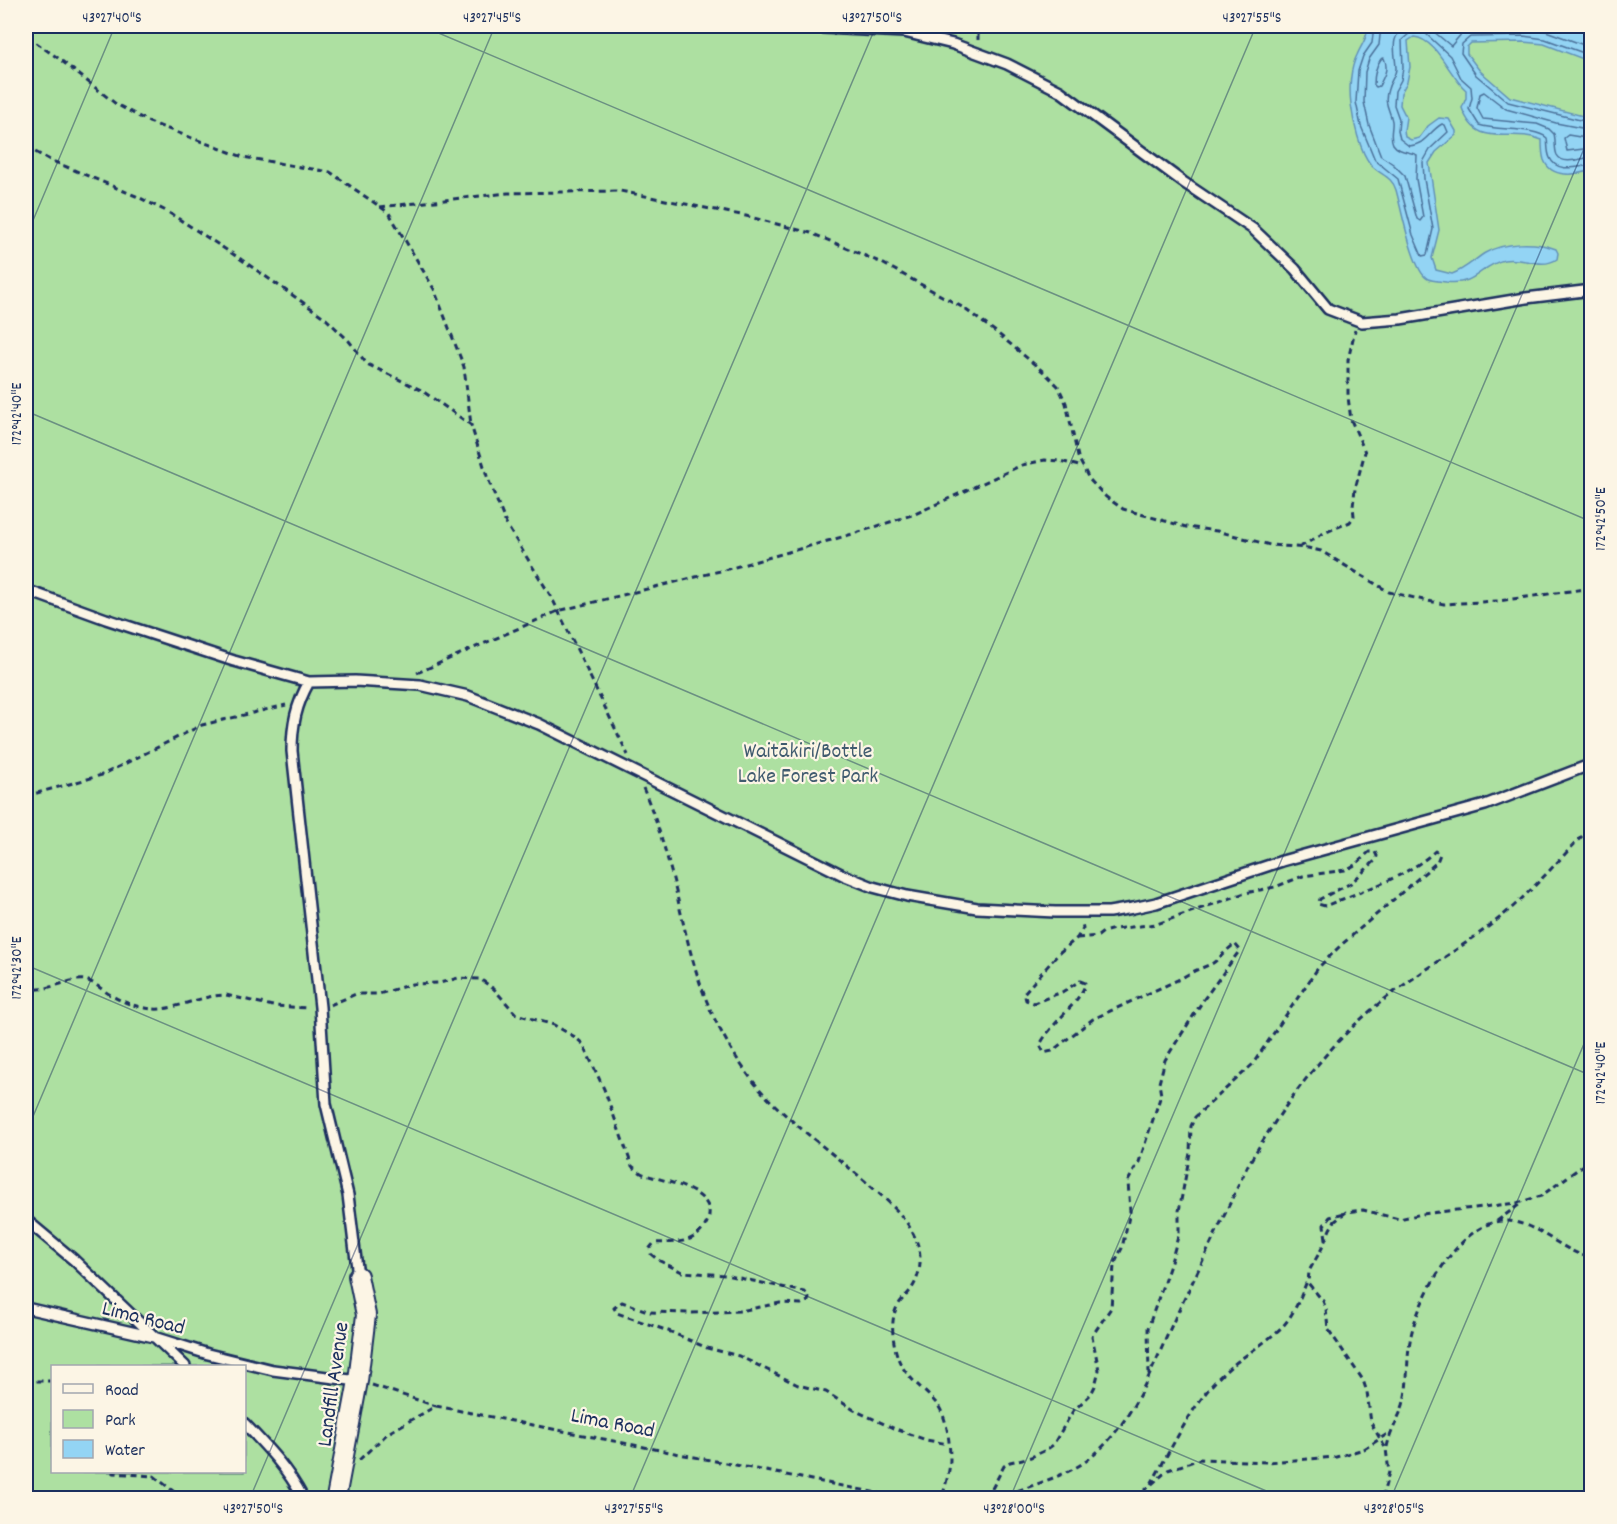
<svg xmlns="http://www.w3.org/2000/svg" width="1617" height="1524" font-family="Dekko,sans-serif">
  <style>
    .green { fill: #ade0a1; stroke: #648880; stroke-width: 1.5; fill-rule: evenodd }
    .water { fill: #93d4f4; stroke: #6392b8; stroke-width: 1.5 }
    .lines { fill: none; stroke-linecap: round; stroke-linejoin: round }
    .shore { stroke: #4b719a; stroke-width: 1.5 }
    .lane-casing { stroke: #1b2f5e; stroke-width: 14 }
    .street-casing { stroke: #1b2f5e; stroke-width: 22 }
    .path { stroke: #1b2f5e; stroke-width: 3; stroke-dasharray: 6 4.5; stroke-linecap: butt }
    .lane { stroke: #fcf5e5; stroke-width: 9 }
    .street { stroke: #fcf5e5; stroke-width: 18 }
    .ticks { fill: none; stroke: #1b2f5e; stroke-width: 1.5; stroke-opacity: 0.45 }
    .labels { text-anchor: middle; stroke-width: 4.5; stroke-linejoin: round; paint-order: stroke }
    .park-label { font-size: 22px; fill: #405b6f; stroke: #fcf5e5 }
    .street-label { font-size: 22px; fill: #1b2f5e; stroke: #fcf5e5 }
    .neatline { fill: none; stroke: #1b2f5e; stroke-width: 2 }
    .ticks-label { font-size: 15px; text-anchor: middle; fill: #1b2f5e }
  </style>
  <rect width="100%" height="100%" fill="#fcf5e5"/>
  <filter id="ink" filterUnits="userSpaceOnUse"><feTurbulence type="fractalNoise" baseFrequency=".0167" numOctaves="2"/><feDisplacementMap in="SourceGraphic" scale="12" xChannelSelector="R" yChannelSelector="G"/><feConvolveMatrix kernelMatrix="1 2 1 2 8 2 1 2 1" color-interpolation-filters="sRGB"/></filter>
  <g filter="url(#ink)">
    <path class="green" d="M 26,26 L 1591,26 L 1591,1498 L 26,1498 ZM 52,1366 L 244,1366 L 244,1472 L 52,1472 Z"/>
    <path class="water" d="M 1368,26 L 1591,26 L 1591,62 L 1544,44 L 1523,42 L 1471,43 L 1467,47 L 1467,54 L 1480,71 L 1510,97 L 1591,118 L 1591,170 C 1577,175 1551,179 1544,160 C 1542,154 1542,146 1542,140 C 1510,126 1478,152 1462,108 L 1466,98 L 1466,90 C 1450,77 1437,39 1414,37 L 1408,41 L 1410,67 L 1407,82 L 1401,93 L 1400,105 L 1406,117 L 1404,131 L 1405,137 L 1411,140 L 1419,138 L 1428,126 L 1439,118 L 1449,119 L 1456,131 L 1456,135 L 1436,152 L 1429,163 L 1439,230 L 1432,258 L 1436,270 L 1452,274 C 1464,270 1474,260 1485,253 C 1504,242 1536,241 1556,249 L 1558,253 L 1557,259 C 1541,270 1522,256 1504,260 C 1479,266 1477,286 1446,282 C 1440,281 1433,281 1428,279 C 1413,273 1401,207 1396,190 C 1392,176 1380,175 1371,165 C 1360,152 1353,121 1351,104 C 1349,89 1350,69 1357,55 C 1362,43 1367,40 1368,26 Z"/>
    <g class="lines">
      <path class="shore" d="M 1374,26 L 1372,43 L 1363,56 L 1358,71 L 1356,102 L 1361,126 L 1375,160 L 1398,179 L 1413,235 L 1422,256 L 1427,255 L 1433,229 L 1424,179 L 1423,162 L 1431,148 L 1448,132 L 1445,125 L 1442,124 C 1428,132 1427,144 1409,146 L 1400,139 L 1398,131 L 1399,119 L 1394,105 L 1395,91 L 1401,80 L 1403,68 L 1402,40 L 1411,32 L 1424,32 L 1450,56 L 1461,78 L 1471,87 L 1472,98 L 1469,109 L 1479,125 C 1498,131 1535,127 1547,138 C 1548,144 1547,152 1550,158 C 1557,174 1579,166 1592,165
        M 1381,26 L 1379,45 L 1369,59 L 1365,72 L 1364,102 L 1369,125 L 1381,156 L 1393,164 L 1405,176 L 1417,219 L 1420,221 L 1423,217 L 1416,179 L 1417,155 C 1410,151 1399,153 1393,144 C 1389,135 1393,129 1392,121 C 1390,109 1383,104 1388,89 C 1390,81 1396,76 1396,68 C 1395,49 1389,38 1406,26
        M 1427,26 L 1451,46 L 1462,33 L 1469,30 L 1523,28 L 1546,31 L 1592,48
        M 1592,56 L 1545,39 L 1523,36 L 1470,37 L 1462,44 L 1461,53 L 1476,75 L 1508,102 L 1592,123
        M 1384,58 C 1389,69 1384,76 1379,86 L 1376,87 L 1374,85 C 1374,75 1375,67 1381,59 Z
        M 1592,130 L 1556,123 L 1506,109 L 1484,92 L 1480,94 L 1477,108 L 1483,119 L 1537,124 L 1549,129 L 1554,134 C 1556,140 1554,149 1557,155 C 1563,166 1582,158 1592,157
        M 1592,139 L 1568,135 L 1564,138 L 1567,151 L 1592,148"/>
      <g class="lane-casing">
        <path id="lane" d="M 782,26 L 904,32 L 953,44 L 1007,64 L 1060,91 L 1183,182 L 1253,229 L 1295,269 L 1328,309 L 1362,322 L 1400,319 L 1526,298 L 1592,290
          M 26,590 L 106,619 L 234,661 L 309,682 L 355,681 L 420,685 L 468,696 L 539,724 L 843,875 L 873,887 L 907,896 L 977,908 L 1055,912 L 1109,912 L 1133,908 L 1156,903 L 1282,861 L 1485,805 L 1592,764
          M 309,682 C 296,705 292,725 292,751 L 320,1007 L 326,1104 L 348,1195 L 358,1276
          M 26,1220 L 74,1260 L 185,1366
          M 26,1308 L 154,1337 L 208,1354 L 273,1370 L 358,1381
          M 244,1423 C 267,1447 288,1469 303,1498"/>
      </g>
      <g class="street-casing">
        <path id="street" d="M 336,1498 L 358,1381 L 366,1315 L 358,1276"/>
      </g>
      <path class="path" d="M 973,26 L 978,30 L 978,43
        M 26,40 L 35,42 L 58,58 L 116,104 L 149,122 L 243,157 L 330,172 L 389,213 L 434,289 L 464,367 L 471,425
        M 26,147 L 50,160 L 136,196 L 168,212 L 239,258 L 324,317 L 349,341 L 367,364 L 421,390 L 471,425 L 487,476 L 506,524 L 552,598 L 628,755
        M 380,207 L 508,193 L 620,191 L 746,216 L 811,233 L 882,263 L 962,307 L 996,332 L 1046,374 L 1058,386 L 1066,403 L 1078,457 L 1089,479 L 1106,497 L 1123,509 L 1186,527 L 1217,531 L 1270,545 L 1308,548 L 1321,551 L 1389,592 L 1428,601 L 1444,604 L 1498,601 L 1592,588
        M 1300,547 L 1324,533 L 1350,522 L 1354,516 L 1353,506 L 1355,489 L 1365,452 L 1351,420 L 1348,397 L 1348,360 L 1355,330
        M 417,673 L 558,611 L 728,569 L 856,533 L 915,514 L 1022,465 L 1045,460 L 1060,461 L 1083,467
        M 643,788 C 656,818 666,851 674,883 C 686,934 696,987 722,1033 C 736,1059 754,1086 776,1106 C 804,1133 836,1156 866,1182 C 884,1198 907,1216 916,1240 C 923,1257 921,1276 910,1291 C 905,1297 899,1302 896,1309 C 890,1323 893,1344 898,1358 C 905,1377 923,1388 936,1403 C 947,1415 950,1443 950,1459 C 950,1472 945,1486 942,1498
        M 26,796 L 102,775 L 202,725 L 286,705
        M 1077,938 L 1098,936 L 1103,932 L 1114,929 L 1157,924 L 1245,893 L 1275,887 L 1303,876 L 1345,870 L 1355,865 L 1369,852 L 1375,852 L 1377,856 L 1376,860 L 1351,883 L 1320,899 L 1318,904 L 1325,906 C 1361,891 1406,878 1435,851 L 1440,854 L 1437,862 L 1340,946 L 1318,968 L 1252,1065 L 1195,1117 L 1191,1126 L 1190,1153 L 1179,1211 L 1179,1233 L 1171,1262 L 1148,1328 L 1149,1376
        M 26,987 C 44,995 65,978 85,980 C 94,982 101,989 109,994 C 122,1002 138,1008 153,1009 C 174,1011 200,995 226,995 L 273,1006 L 308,1008
        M 330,1005 L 356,994 L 379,994 L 412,984 L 440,983 L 458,978 L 480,979 L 494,989 L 516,1014 L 554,1025 L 575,1037 L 583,1044 L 604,1089 L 632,1166 C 636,1169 639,1172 643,1174 C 662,1181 726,1191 705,1226 C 694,1245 672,1242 654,1243 L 650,1248 L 651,1254 L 658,1260 L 682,1272 L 725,1275 L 805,1292 L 809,1298 L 808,1301 L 801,1304 L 780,1303 L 740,1311 L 692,1313 L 650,1312 L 622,1302 L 614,1308 L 617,1313 L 671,1332 L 707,1348 L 739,1356 L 798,1385 L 826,1392 L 854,1410 L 893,1428 L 926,1440 L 948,1444
        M 1497,1221 L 1520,1204
        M 1326,1239 L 1324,1225 L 1330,1217 L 1344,1213
        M 26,1381 L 52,1381
        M 372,1385 L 436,1406
        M 1387,1447 C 1390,1432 1398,1420 1403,1405 C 1409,1384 1406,1362 1410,1341 C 1416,1301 1461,1217 1508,1221 C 1540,1224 1560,1251 1592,1258
        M 359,1460 L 388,1433 L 436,1406 L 903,1498
        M 112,1472 L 113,1473 L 154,1476 L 182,1498
        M 1151,1484 C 1170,1451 1187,1415 1212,1385 C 1232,1361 1261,1348 1283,1326 C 1294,1314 1301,1296 1307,1281
        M 987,1498 L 1004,1466 L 1010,1462 L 1031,1457 L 1046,1450 L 1053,1445 L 1073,1411 L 1091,1394 L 1095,1386 L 1099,1370 L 1092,1336 L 1111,1308 L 1114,1265 L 1122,1248 L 1130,1212 L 1128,1181 L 1139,1162 L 1161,1095 L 1159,1083 L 1165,1060 L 1204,999 L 1240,950 L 1235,944 C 1227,949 1219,959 1213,963 C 1203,968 1192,971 1182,978 L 1093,1019 L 1052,1051 L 1044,1053 L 1040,1045 C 1049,1025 1084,999 1085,983 L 1080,981 L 1062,992 L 1034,1003 L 1026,1000 L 1024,993 L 1060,952 L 1077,938 L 1083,928 L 1082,923
        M 998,1498 C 1025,1487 1069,1476 1090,1458 C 1133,1424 1153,1366 1175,1318 C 1200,1267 1224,1216 1248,1165 C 1283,1106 1323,1050 1376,1006 C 1420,970 1473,943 1516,904 C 1542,880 1566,852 1592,826
        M 1136,1498 L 1168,1470 L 1200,1459 L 1268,1462 L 1336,1457 L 1364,1449 L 1389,1433
        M 1382,1498 L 1389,1472 L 1386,1449 L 1371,1423 L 1367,1392 L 1363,1380 L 1328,1329 L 1326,1309 L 1323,1301 L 1308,1283 L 1309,1271 L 1322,1248 L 1330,1229 L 1334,1222 L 1346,1212 L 1363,1210 L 1399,1219 L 1422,1214 L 1517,1203 L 1541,1196 L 1592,1159"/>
      <use href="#lane" class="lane"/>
      <use href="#street" class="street"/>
    </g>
  </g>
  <path class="ticks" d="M 422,26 L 1592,522M 26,237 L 115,26M 26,411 L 1592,1076M 26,965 L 1283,1498M 26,1133 L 495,26M 250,1498 L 876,26M 630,1498 L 1256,26M 1010,1498 L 1592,130M 1391,1498 L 1592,1025"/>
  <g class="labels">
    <g class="park-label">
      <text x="808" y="757">Waitākiri/Bottle<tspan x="808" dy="25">Lake Forest Park</tspan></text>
    </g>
    <g class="street-label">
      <text transform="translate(144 1316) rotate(14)" y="8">Lima Road</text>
      <text transform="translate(331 1384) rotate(-82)" y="8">Landfill Avenue</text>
      <text transform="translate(613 1421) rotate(11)" y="8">Lima Road</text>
    </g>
  </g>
  <rect width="1617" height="1524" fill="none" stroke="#fcf5e5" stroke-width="66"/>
  <rect x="51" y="1365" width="195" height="108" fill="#fcf5e5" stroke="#a2a6af" stroke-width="1.5"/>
  <rect x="63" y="1384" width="30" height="9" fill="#fcf5e5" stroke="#a2a6af" stroke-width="1.5"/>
  <text x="105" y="1395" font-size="18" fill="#1b2f5e">Road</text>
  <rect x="63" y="1410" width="30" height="18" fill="#ade0a1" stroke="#a2a6af" stroke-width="1.5"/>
  <text x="105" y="1425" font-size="18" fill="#1b2f5e">Park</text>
  <rect x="63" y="1440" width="30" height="18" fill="#93d4f4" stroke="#a2a6af" stroke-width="1.5"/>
  <text x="105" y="1455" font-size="18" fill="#1b2f5e">Water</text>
  <rect x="33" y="33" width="1551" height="1458" class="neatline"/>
  <g class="ticks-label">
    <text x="112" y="22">43°27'40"S</text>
    <text x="492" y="22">43°27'45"S</text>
    <text x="872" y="22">43°27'50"S</text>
    <text x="1252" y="22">43°27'55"S</text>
    <text transform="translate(16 414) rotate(-90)" y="5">172°42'40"E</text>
    <text transform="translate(1600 519) rotate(-90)" y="5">172°42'50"E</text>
    <text transform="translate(16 968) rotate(-90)" y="5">172°42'30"E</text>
    <text transform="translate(1600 1073) rotate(-90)" y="5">172°42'40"E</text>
    <text x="253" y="1513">43°27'50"S</text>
    <text x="634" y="1513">43°27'55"S</text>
    <text x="1014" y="1513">43°28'00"S</text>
    <text x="1394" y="1513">43°28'05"S</text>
  </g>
</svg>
